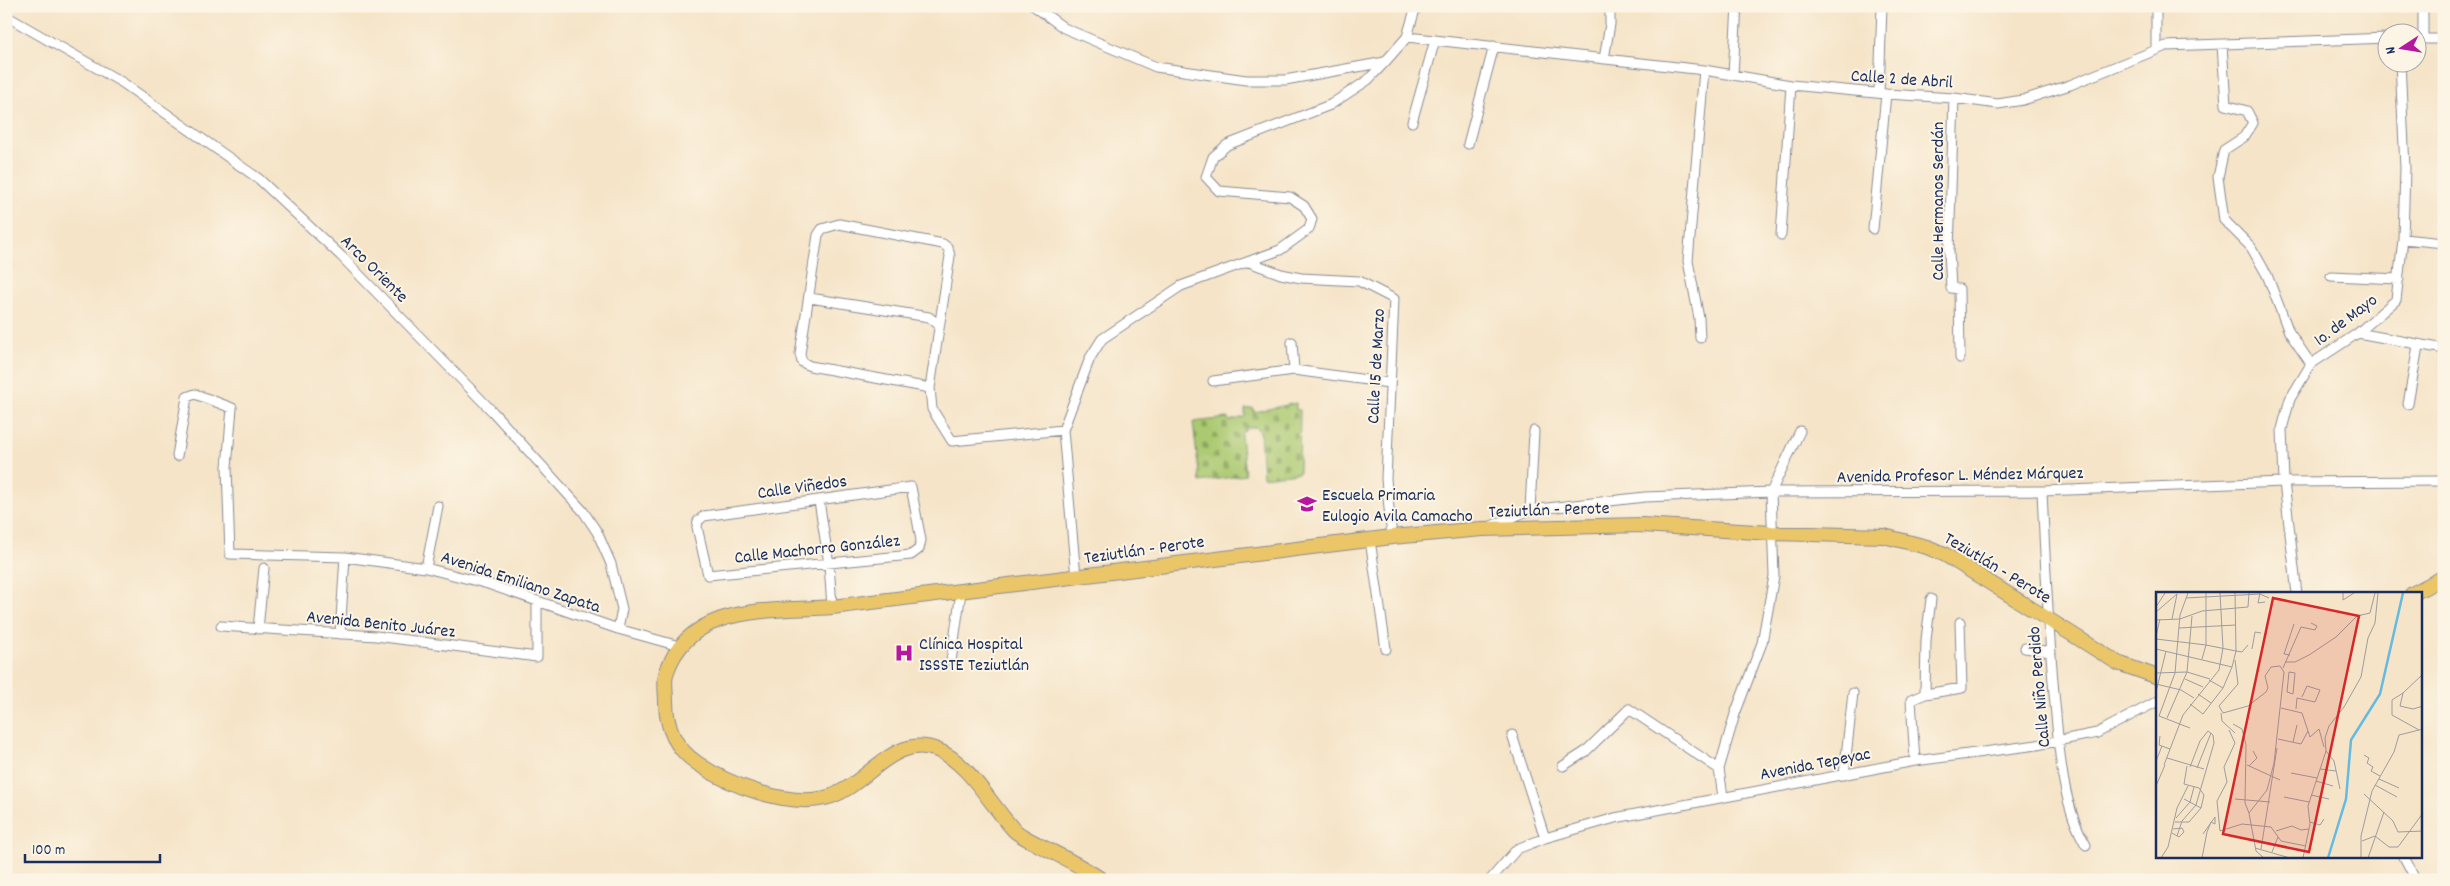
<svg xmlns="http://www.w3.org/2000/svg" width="2450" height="886" font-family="Dekko,sans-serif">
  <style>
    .cemetery { fill: url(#cemetery-stones); stroke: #627c67 }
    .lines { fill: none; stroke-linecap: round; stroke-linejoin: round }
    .street-casing { stroke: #888a93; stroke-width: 11 }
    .primary-casing { stroke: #888a93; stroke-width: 16 }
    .street { stroke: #fff; stroke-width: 9 }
    .primary { stroke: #ebc669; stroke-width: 14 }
    .labels { text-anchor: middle; stroke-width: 4; stroke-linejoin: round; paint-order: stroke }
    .street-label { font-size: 18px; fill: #1b2f5e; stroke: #fcf5e5 }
    .poi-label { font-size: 18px; fill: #1b2f5e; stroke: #fcf5e5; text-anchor: start }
    .inset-river { fill: none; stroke: #64bbe1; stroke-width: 2.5 }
    .inset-road { fill: none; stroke: #9e9c9e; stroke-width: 1 }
    .view { fill: #d62828; fill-opacity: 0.15; stroke: #d62828; stroke-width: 2.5 }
    .inset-edge { fill: none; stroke: #1b2f5e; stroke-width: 2.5 }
  </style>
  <defs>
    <pattern id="cemetery-stones" width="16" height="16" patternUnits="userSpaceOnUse" patternTransform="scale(1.25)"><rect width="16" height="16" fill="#aac970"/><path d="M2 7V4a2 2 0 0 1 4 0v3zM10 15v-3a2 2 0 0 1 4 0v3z" fill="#8aa45f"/></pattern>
  </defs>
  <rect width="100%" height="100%" fill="#fcf5e5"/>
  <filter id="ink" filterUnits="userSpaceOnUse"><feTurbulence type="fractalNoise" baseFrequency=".02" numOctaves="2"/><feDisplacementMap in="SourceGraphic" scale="10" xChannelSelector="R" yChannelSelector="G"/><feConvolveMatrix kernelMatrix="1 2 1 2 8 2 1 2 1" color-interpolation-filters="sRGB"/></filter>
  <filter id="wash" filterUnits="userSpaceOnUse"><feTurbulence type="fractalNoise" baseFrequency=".0096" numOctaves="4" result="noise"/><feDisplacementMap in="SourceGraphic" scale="20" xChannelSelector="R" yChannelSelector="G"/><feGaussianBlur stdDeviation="1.12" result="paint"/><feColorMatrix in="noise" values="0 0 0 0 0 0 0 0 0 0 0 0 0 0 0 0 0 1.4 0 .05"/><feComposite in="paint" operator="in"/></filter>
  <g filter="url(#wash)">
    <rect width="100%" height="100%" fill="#f5e4c8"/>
    <path class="cemetery" d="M 1296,403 L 1296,410 L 1300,410 L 1299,473 L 1263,477 L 1260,431 L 1255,427 L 1247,428 L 1241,434 L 1245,475 L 1200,482 L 1193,422 L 1228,418 L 1229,421 L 1245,417 L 1245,409 L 1253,408 L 1254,412 Z"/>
  </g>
  <g filter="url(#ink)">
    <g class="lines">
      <g class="street-casing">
        <path id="street" d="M 1034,6 L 1064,28 L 1156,67 L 1246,80 L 1285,80 L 1385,62 L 1407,37 L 1416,6
          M 2423,6 L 2423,39
          M 6,16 L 123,83 L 259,179 L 341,256 L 493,412 L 583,511 L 597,532 L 611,564 L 622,609 L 618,629
          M 1407,37 L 1704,70 L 1791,85 L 1886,94 L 1954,98 L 1998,104 L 2023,100 L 2070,85 L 2166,46 L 2388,38
          M 2418,39 L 2444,39
          M 2222,45 L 2226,105 L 2247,111 L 2253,123 L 2244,137 L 2224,150 L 2218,177 L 2224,220 L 2251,247 L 2267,275 L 2289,332 L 2311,364
          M 2156,50 L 2156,6
          M 1604,59 L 1610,24 L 1610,6
          M 1733,74 L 1737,6
          M 1879,93 L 1882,6
          M 1954,98 L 1949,251 L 1951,288 L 1959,289 L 1960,358
          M 1412,122 L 1435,40
          M 1468,144 L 1494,46
          M 1873,229 L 1886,94
          M 1781,235 L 1791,85
          M 2403,239 L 2444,243
          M 1249,262 L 1281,274 L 1301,278 L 1359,281 L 1394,299 L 1386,479 L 1392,537
          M 2331,276 L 2399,279
          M 810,298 L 929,317 L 939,325
          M 2358,333 L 2444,349
          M 1700,338 L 1699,318 L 1688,261 L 1704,70
          M 1292,342 L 1294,370
          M 1213,381 L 1294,370 L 1389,383
          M 930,388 L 810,366 L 802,362 L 800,354 L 818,235 L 822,229 L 839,224 L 943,244 L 948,248 L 950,256 L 930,388 L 932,409 L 952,441 L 1063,430
          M 2408,404 L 2418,346
          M 177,456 L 187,397 L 195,394 L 232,408 L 227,467 L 230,554 L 345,557 L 426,568 L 488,584 L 618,629 L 679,646
          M 911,487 L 921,540 L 919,549 L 911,555 L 708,575 L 697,527 L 698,521 L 704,516 Z
          M 2042,491 C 2045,558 2048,626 2054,693 C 2059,743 2060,801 2086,845
          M 819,501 L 829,564 L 832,607
          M 1530,510 L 1534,431
          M 1491,526 L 1530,510 L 1645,497 L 1771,492 L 2042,491 L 2284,482 L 2444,481
          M 1370,540 L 1386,649
          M 426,568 L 438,506
          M 1076,577 L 1063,430 L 1090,358 L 1102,339 L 1181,286 L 1280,250 L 1309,229 L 1312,219 L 1304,206 L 1290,197 L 1219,191 L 1206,177 L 1213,157 L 1227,145 L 1330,105 L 1368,80 L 1385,62
          M 2297,594 L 2284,482 L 2282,429 L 2290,399 L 2311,364 L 2358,333 L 2396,300 L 2403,239 L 2405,168 L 2400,62
          M 221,626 L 376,636 L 537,657 L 537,603
          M 258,629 L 264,568
          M 340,634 L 345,557
          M 2025,648 L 2051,652
          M 951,661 L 961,592
          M 1925,694 L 1926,640 L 1931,599
          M 1512,735 L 1545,838
          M 1915,761 L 1911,700 L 1925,694 L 1962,688 L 1960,622
          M 1563,766 L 1585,752 L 1629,709 L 1719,769
          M 1844,775 L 1853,693
          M 1723,797 L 1719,769 L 1735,714 L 1762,643 L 1774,576 L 1771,492 L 1800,431
          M 2404,857 L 2416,880
          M 1490,880 L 1517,849 L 1545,838 L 1615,818 L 1915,761 L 2037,745 L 2097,733 L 2158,701"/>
      </g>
      <g class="primary-casing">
        <path id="primary" d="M 2412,594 L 2444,577
          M 1102,880 C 1082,866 1058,855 1037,844 C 1030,840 1020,836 1014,830 C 991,806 969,762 937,750 C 892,732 865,789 825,798 C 787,807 728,785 697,763 C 675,748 666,728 666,701 C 666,693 664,682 666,674 C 689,602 771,612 832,607 L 1392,537 L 1482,529 L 1642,525 L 1772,533 L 1884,536 L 1927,547 L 1944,554 L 2118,663 L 2158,677"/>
      </g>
      <use href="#street" class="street"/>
      <use href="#primary" class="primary"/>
    </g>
  </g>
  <defs>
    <g id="school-bare" transform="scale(1.5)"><path d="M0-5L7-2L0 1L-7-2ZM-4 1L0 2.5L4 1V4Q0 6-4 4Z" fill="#b5179e" stroke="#fcf5e5" stroke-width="2.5" paint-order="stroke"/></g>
    <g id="hospital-bare" transform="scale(1.5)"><path d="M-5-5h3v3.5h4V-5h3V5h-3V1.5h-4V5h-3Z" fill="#b5179e" stroke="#fcf5e5" stroke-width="2.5" paint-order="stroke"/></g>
  </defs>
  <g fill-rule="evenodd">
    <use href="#school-bare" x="1307" y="504"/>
    <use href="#hospital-bare" x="904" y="653"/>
  </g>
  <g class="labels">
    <g class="street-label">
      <text transform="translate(1902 78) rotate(4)" y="6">Calle 2 de Abril</text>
      <text transform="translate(1937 201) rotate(-90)" y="6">Calle Hermanos Serdán</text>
      <text transform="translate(375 268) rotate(45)" y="6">Arco Oriente</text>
      <text transform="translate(2345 319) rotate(-37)" y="6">1o. de Mayo</text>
      <text transform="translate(1375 366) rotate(-87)" y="6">Calle 15 de Marzo</text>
      <text transform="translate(1960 474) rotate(-1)" y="6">Avenida Profesor L. Méndez Márquez</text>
      <text transform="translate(802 486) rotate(-8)" y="6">Calle Viñedos</text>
      <text transform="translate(1549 509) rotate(-2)" y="6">Teziutlán - Perote</text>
      <text transform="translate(817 548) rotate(-6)" y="6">Calle Machorro González</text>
      <text transform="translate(1144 549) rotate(-8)" y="6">Teziutlán - Perote</text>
      <text transform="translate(1998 567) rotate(31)" y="6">Teziutlán - Perote</text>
      <text transform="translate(521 581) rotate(18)" y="6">Avenida Emiliano Zapata</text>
      <text transform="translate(381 623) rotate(6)" y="6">Avenida Benito Juárez</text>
      <text transform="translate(2038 687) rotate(-95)" y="6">Calle Niño Perdido</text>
      <text transform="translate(1815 763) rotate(-11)" y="6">Avenida Tepeyac</text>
    </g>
    <g class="poi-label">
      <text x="1322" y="500">Escuela Primaria<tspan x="1322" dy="21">Eulogio Avila Camacho</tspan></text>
      <text x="919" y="649">Clínica Hospital<tspan x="919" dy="21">ISSSTE Teziutlán</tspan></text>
    </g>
  </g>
  <g transform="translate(2156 592)">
    <rect width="266" height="266" fill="#f5e4c8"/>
    <path class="inset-river" d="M 172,266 L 190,207 L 195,148 L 224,102 L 247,1"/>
    <path class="inset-road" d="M 32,1 L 24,23 L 19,81 L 3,124 L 34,136M 104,1 L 102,11 L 109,10M 187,1 L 187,8 L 198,1M 30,6 L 104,2 L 113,6M 0,15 L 9,1M 0,20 L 21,2M 16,27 L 21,2M 0,28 L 24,27 L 46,19 L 92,15 L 93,1M 23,36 L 80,33M 0,44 L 4,27M 0,47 L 50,53 L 50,1M 0,57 L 76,75 L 80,59 L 79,1M 96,57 L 99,40 L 105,41M 80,59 L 86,60 L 92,53M 134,63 L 128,62 L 138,32M 46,67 L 50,53 L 80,59M 79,68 L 82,92 L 63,114 L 67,121 L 92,114 L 110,100 L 112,96 L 109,84 L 115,75 L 124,74 L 128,80 L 118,171 L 111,198 L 93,221 L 100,259 L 108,266M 129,70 L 139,70 L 153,63 L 180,45 L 201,24 L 214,21 L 219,1M 127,76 L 145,35 L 159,38 L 161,34 L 155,31M 133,80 L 139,81 L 137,102 L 131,100 ZM 0,81 L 31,80 L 54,87M 267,82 L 247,101 L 244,114 L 257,117 L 267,114M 29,87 L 47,95M 53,88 L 67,96M 0,92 L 25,98 L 38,106M 0,100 L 10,59M 247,101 L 236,108 L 236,123 L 263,138M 42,102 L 55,111M 34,112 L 47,122M 125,116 L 146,121 L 154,145 L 163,137 L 168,155M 140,117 L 141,106 L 159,110 L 164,98 L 151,94 L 146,105M 65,121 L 66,129 L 79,141M 47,122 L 67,96 L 76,75M 11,126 L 31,80 L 36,24M 77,132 L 86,137 L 90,153 L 89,211 L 93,221M 73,138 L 79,151 L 68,175 L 71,190 L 61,209 L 64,239 L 86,232 L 115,235 L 125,249 L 150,254M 4,144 L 3,153 L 14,157M 122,147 L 145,152 L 152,139M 137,150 L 141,133M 170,159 L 169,146 L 173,134 L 188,115 L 205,85 L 212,46 L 219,31 L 222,1M 170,159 L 178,169 L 184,197M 208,163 L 213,166 L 211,171 L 217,175 L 215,179 L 224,184M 11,166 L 48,177M 0,169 L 6,154M 8,173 L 27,123 L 63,78 L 67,56 L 64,1M 91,173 L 124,188M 93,174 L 101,166 L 97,159M 41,176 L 55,141M 164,177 L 180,179M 135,181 L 161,186M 223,187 L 243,196M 160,189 L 177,194M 219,193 L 241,205M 0,194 L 9,173M 208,202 L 237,229 L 242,240 L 267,239M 155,203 L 173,207M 128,205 L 153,210M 28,207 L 45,216M 79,207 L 114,210M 20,226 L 34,210 L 38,195M 19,230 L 33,230 L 45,216 L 48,203 L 43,196 L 28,192 L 31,174M 154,230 L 164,233 L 168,227M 120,239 L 136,234 L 145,238 L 153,237M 16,241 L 23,245 L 28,240 L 26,236 L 17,237M 47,242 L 59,225M 21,244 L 26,229 L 40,213 L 58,151 L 57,143 L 52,139 L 44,149 L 34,175M 206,249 L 219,244 L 233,255 L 242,255 L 267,221M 99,256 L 134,266M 105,257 L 121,156M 116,260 L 122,245M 5,266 L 12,255 L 21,216 L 32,194M 46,266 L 51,240 L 55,230 L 59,232 L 59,225M 147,266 L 154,232 L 152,214 L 170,159M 205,266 L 205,244 L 216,199 L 238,160 L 243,143 L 267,137M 212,266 L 228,220"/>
    <path class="view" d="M 117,6 L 203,24 L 153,260 L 67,242 Z"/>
    <rect width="266" height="266" class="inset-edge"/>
  </g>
  <rect width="2450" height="886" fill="none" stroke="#fcf5e5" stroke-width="25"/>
  <g transform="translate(2402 48) rotate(258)"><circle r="24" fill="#fcf5e5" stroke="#a2a6af"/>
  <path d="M0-4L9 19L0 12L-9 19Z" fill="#b5179e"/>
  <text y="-8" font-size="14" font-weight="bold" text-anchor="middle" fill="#1b2f5e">N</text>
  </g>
  <path d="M25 854v8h135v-8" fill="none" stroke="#1b2f5e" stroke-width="2.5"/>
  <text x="32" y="854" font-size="15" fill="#1b2f5e" stroke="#fcf5e5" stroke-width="4" paint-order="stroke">100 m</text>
</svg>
